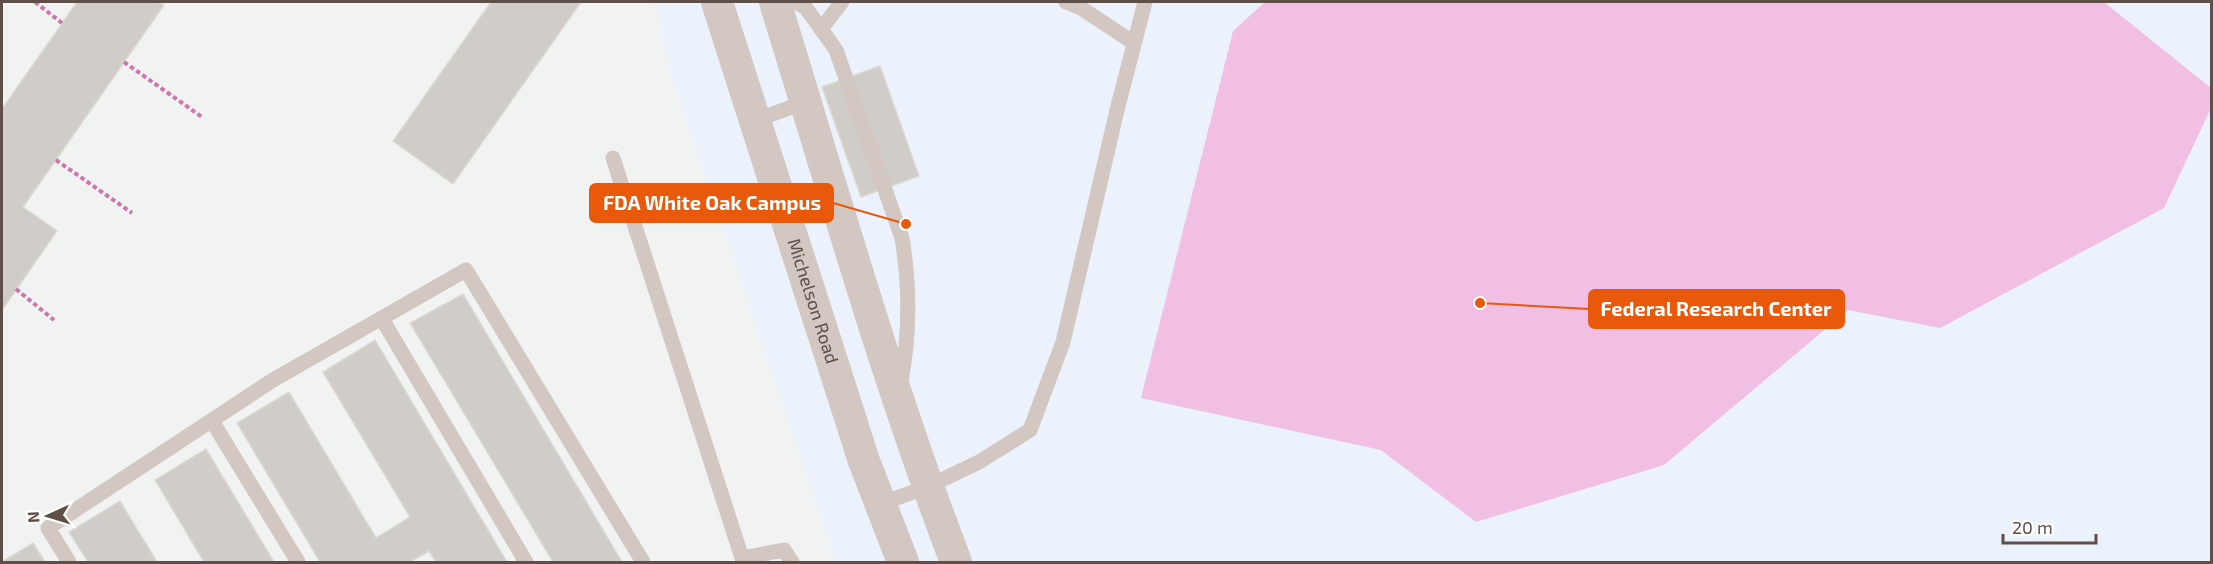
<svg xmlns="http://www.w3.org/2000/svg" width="2213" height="564" font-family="'Exo 2',sans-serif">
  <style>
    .commercial { fill: #ebf2fc }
    .green { fill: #f0bfe3 }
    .building { fill: #d0ccc7; stroke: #dcd9d4; stroke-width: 1.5 }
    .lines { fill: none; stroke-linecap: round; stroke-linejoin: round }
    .path { stroke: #ce77ad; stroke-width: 4; stroke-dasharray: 4.5 3; stroke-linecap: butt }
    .service { stroke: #d2c7c1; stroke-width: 15 }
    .minor { stroke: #d2c7c1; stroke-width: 32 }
    .labels { text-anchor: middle; stroke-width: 5; stroke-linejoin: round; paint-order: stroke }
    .street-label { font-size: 18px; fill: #5e5048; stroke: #fff }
    .leader { fill: none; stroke: #e8590c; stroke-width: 2 }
    .callout-dot { fill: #e8590c; stroke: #fff; stroke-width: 2 }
    .callout { fill: #e8590c; stroke: #e8590c; stroke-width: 2 }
    .callout-label { font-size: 20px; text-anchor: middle; font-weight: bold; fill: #fff }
  </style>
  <rect width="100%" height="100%" fill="#f0f3f2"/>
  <path class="commercial" d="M 655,2 L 2211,2 L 2211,562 L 836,562 L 672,78 Z"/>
  <path class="green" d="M 1265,2 L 2104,2 L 2211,88 L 2211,108 L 2164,208 L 1940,328 L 1848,310 L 1664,465 L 1476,522 L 1381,450 L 1141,398 L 1233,31 Z"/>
  <path class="building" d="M 77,2 L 158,2 L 164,5 L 23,207 L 57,231 L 2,310 L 2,109 Z
    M 491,2 L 581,2 L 453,184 L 393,141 Z
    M 880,66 L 919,176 L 861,197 L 822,87 Z
    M 463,294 L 622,562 L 553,562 L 410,323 Z
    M 375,340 L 507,562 L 436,562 L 429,551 L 410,562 L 320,562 L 237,423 L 289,392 L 376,538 L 410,517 L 323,372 Z
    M 206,449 L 274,562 L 204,562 L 155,480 Z
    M 120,501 L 157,562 L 88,562 L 69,532 Z
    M 33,543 L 45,562 L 2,562 Z"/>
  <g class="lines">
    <path class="path" d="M 35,2 L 62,23
      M 124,62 L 202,117
      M 56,160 L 132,213
      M 16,289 L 54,320"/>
    <path class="service" d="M 796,2 L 806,8 L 836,50 L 902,238 C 910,287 910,337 900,386
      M 1066,2 L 1081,8 L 1134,43
      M 821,29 L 842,2
      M 754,121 L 805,102
      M 613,158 L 742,558 L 784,550 L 792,562
      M 382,319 L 526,562
      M 212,421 L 298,562
      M 880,504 L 927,487 L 979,462 L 1030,430 L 1063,342 L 1118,106 L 1145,2
      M 69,562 L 48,528 L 273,380 L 466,270 L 643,562"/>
    <g class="minor">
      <path id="s1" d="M 717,2 L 864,461 L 903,562"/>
      <path d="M 775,2 C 833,190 886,379 956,562"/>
    </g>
  </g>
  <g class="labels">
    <g class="street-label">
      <text dy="6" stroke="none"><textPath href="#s1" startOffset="314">Michelson Road</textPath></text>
    </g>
  </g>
  <path class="leader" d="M906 224L833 203M1480 303L1589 309"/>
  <g class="callout-dot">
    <circle cx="906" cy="224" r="6"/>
    <circle cx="1480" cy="303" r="6"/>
  </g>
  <g class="callout">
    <rect x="590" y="184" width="243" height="38" rx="6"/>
    <rect x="1589" y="290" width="255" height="38" rx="6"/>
  </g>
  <g class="callout-label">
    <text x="712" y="210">FDA White Oak Campus</text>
    <text x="1716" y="316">Federal Research Center</text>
  </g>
  <rect width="2213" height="564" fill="none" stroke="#5e5048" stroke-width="6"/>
  <g transform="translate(48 516) rotate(266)" stroke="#ffffff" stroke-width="4.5" paint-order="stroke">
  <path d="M0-4.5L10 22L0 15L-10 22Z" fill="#5e5048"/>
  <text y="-9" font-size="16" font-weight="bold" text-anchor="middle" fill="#5e5048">N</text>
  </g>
  <path d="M2003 534v9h93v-9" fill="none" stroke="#5e5048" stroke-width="3"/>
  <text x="2012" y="534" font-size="18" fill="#5e5048" stroke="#ffffff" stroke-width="4.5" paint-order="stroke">20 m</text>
</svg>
